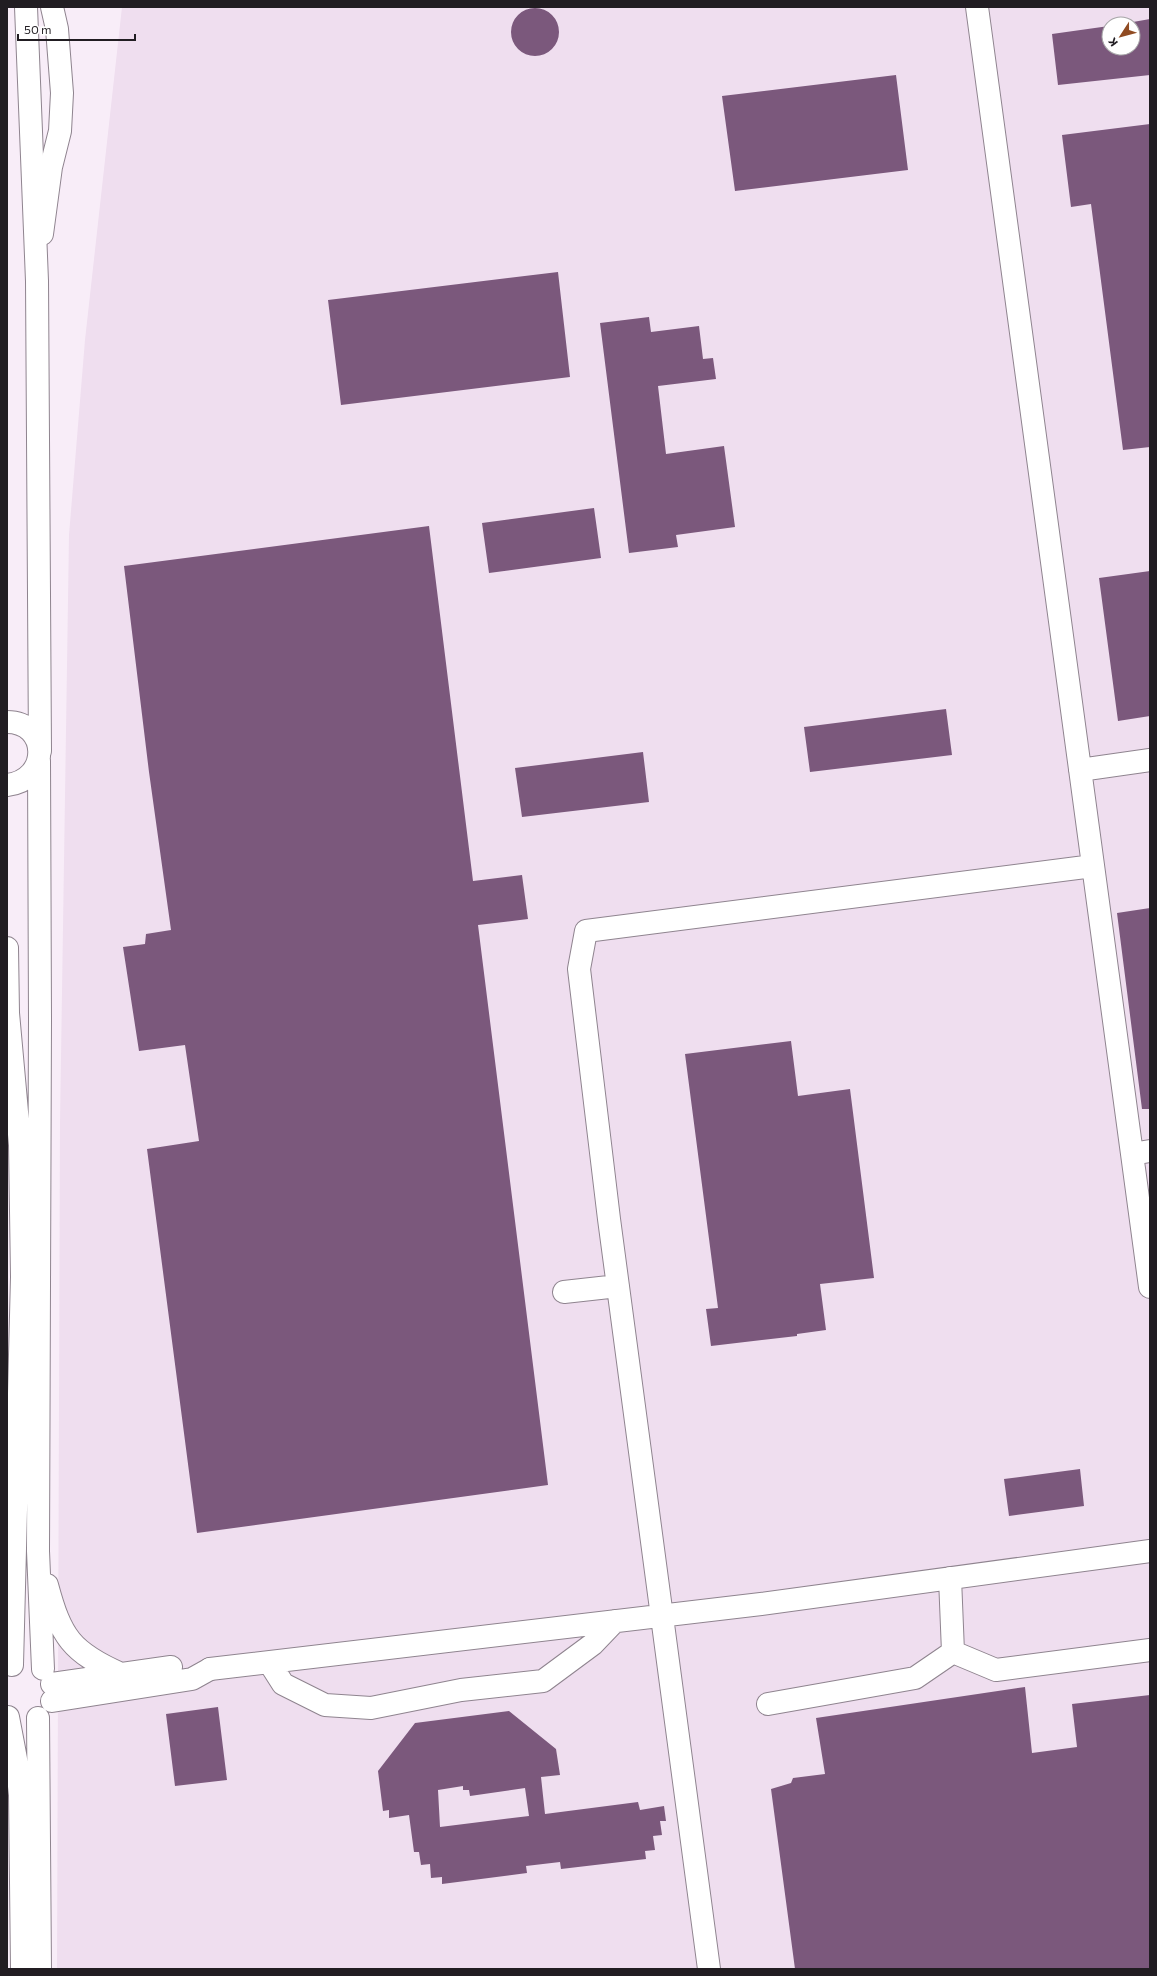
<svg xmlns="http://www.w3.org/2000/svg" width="1157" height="1976" font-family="Commissioner,sans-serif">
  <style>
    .built { fill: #efdeef; fill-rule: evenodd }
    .building { fill: #7b587c; fill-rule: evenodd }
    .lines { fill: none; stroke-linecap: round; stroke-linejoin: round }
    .minor-casing { stroke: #8f848f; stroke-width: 24 }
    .major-casing { stroke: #8f848f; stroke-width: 24 }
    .minor { stroke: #fff; stroke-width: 22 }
    .major { stroke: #fff; stroke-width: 22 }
  </style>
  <rect width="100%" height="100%" fill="#f8edf8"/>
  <path class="built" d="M 122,7 L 1150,7 L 1150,1969 L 57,1969 L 60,1123 L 69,535 L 85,340 ZM 1109,24 L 1133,24 L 1133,48 L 1109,48 Z"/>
  <path class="building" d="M511 32a24 24 0 1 1 48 0a24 24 0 1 1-48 0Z
    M 1150,19 L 1150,75 L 1058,85 L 1052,34 L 1109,26 L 1109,48 L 1133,48 L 1133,22 Z
    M 896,75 L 908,170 L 735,191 L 722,96 Z
    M 1150,124 L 1150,447 L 1123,450 L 1091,204 L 1071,207 L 1062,135 Z
    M 558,272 L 570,377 L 341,405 L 328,300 Z
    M 649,317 L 651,332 L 699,326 L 703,359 L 713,358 L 716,379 L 658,386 L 666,454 L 724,446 L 735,527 L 676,535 L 678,547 L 629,553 L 600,323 Z
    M 594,508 L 601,558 L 489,573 L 482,523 Z
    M 429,526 L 473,881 L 522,875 L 528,919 L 478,925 L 548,1485 L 197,1533 L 147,1149 L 199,1141 L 185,1045 L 139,1051 L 123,947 L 145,944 L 146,934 L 171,930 L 149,772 L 124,566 Z
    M 1150,571 L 1150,716 L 1118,721 L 1099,578 Z
    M 946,709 L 952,755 L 810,772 L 804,727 Z
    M 643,752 L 649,802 L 522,817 L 515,768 Z
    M 1150,908 L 1150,1109 L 1142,1109 L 1117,913 Z
    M 791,1041 L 798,1096 L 850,1089 L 874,1278 L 820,1284 L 826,1330 L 797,1334 L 797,1336 L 711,1346 L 706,1309 L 718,1308 L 685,1054 Z
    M 1080,1469 L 1084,1506 L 1009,1516 L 1004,1479 Z
    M 1025,1687 L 1032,1753 L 1077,1747 L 1072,1704 L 1150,1695 L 1150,1969 L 795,1969 L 771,1789 L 791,1783 L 793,1778 L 825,1774 L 816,1718 Z
    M 218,1707 L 227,1780 L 175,1786 L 166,1714 Z
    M 509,1711 L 556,1749 L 560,1775 L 541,1777 L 545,1814 L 638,1802 L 640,1810 L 664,1806 L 666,1821 L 660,1821 L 662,1835 L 653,1836 L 655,1850 L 645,1851 L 646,1859 L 561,1869 L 560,1862 L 526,1866 L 527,1873 L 442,1884 L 442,1877 L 431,1878 L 430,1864 L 421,1865 L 419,1852 L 414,1852 L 409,1815 L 389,1818 L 389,1810 L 383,1811 L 378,1771 L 415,1723 ZM 463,1786 L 463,1790 L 469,1790 L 470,1796 L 525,1788 L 529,1816 L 440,1827 L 438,1790 Z"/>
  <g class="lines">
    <g class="minor-casing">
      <path id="minor" d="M 977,7 L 1150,1287
        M 42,234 L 51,167 L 60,131 L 62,93 L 57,29 L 52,7
        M 1080,770 L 1150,760
        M 1132,1154 L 1150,1151
        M 564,1292 L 618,1286
        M 950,1578 L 953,1652
        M 953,1652 L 996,1670 L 1150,1650
        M 269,1662 L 283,1684 L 325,1705 L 371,1708 L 461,1690 L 543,1681 L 593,1644 L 615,1621
        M 210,1669 L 761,1604 L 1150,1551
        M 768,1704 L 915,1678 L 953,1652
        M 709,1969 L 609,1219 L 579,969 L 586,931 L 1093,866"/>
    </g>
    <g class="major-casing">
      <path id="major" d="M 26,7 L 37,281 L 40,751
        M 7,722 C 49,722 51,780 7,785
        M 39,761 L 40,1020 L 38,1551 L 43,1669
        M 7,948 L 8,1013 L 20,1145 L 22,1277 L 12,1665
        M 47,1585 C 61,1637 71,1652 121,1674
        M 52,1684 L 171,1667
        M 52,1701 L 192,1679 L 210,1669
        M 8,1717 L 16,1759 L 20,1795 L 22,1969
        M 38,1718 L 40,1969"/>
    </g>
    <use href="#minor" class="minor"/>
    <use href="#major" class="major"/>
  </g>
  <rect width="1157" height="1976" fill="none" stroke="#211d22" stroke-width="16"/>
  <g transform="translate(1121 36) rotate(234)"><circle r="19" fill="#ffffff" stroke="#a6a5a7"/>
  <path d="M0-3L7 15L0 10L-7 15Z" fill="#904b22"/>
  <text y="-6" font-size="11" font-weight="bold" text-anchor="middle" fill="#211d22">K</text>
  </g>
  <path d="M18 34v6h117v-6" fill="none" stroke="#211d22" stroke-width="2"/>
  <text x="24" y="34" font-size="12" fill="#211d22" stroke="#ffffff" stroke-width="3" paint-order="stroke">50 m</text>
</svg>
